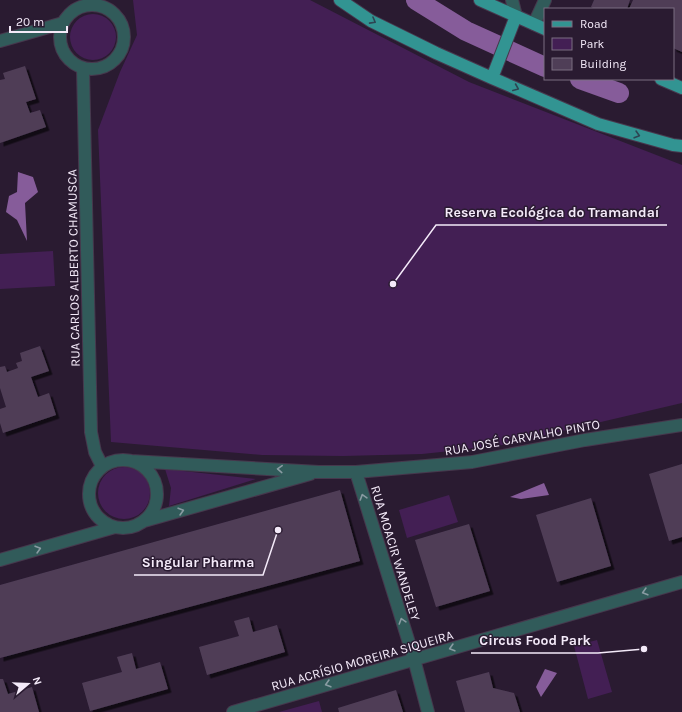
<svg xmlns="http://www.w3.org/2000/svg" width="682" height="712" font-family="Karla,sans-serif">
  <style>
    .green { fill: #431f54 }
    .water { fill: #865c9a }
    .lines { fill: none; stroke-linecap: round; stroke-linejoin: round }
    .canal { stroke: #865c9a; stroke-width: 20 }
    .building { fill: #4f3e57; filter: url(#shadow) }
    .minor-casing { stroke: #46384d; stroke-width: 14 }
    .major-casing { stroke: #46384d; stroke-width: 14 }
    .minor { stroke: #315b5a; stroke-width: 12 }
    .major { stroke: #329492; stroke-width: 12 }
    .oneway { stroke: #2d4553 }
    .oneway2 { stroke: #899ba2 }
    .labels { text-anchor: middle; stroke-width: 3; stroke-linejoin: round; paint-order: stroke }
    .street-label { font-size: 13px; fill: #f4eaf9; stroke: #2a1b31 }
    .leader { fill: none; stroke: #f4eaf9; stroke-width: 1.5 }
    .callout-dot { fill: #f4eaf9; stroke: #2a1b31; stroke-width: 1.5 }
    .callout-label { font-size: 14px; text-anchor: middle; font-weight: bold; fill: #f4eaf9; stroke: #2a1b31; stroke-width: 3; stroke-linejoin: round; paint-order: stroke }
  </style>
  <defs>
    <filter id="shadow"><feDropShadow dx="3.5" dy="3.5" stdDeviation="0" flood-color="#0009"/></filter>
  </defs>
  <rect width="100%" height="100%" fill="#2a1b31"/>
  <path class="green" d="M 133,0 L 310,0 L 469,82 L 682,165 L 682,403 L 498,446 L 422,454 L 343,456 L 262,455 L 111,442 L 98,130 L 120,72 L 137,35 Z
    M70 37a23 23 0 1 1 46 0a23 23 0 1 1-46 0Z
    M 53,251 L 55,286 L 0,289 L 0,254 Z
    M98 493a26 26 0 1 1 52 0a26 26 0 1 1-52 0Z
    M 165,469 L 256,479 L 169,506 L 171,488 Z
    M 449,495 L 458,522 L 407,538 L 399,510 Z
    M 597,640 L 612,692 L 588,699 L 574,646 Z
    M 319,701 L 322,712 L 279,712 Z"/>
  <path class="water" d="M 18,172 L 33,177 L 38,192 L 25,203 L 27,241 L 17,220 L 6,212 L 9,196 L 17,192 Z
    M 544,483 L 549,495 L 521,499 L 510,497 Z
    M 545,669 L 557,673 L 541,697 L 536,687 Z"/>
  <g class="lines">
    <path class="canal" d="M 416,0 L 466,31 L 545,67
      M 580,79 L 619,93"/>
  </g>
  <path class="building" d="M 594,0 L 630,0 L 627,9 L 595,9 L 591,7 Z
    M 633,0 L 682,0 L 682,52 L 673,48 L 673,9 L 629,9 Z
    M 25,66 L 36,99 L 26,102 L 30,113 L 40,110 L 46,127 L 0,143 L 0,80 L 5,79 L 3,73 Z
    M 40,346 L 49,371 L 31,377 L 38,397 L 49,393 L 56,415 L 3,433 L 0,423 L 0,409 L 6,407 L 0,388 L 0,367 L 5,366 L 7,372 L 18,368 L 16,363 L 22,361 L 20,353 Z
    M 682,464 L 682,537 L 669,541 L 649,474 Z
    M 340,490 L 360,561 L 0,658 L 0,585 Z
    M 591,498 L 611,566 L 557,582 L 536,515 Z
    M 469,524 L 490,591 L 436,607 L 415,540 Z
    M 249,617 L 253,632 L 277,625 L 285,652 L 207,675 L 199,647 L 239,636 L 234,621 Z
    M 132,653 L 136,669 L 160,662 L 168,689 L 90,711 L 82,683 L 122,672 L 117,657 Z
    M 489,672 L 493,688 L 514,693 L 520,712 L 465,712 L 456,681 Z
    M 0,679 L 3,679 L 8,694 L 32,687 L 39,712 L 0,712 Z
    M 396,690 L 403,712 L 339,712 L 338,708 Z"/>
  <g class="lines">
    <g class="minor-casing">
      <path id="minor" d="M 512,0 L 516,16
        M60 37a32 32 0 1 1 64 0a32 32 0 1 1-64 0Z
        M 534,24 L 545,0
        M 0,41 L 63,23
        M 83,68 L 91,432 L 95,452 L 102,466
        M89 494a34 34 0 1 1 68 0a34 34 0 1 1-68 0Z
        M 131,461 L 319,472 L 356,472 L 472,462 L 585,440 L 682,425
        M 356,472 L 414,659 L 428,712
        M 144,521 L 310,474
        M 0,560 L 115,527
        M 233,712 L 682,582"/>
    </g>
    <g class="major-casing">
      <path id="major" d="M 340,0 L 371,21 L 436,53 L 492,78 L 598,124 L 673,145 L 682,146
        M 480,0 L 545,29
        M 492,78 L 516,16
        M 661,79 L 682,88"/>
    </g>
    <use href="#minor" class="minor"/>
    <use href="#major" class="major"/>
  </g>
  <defs><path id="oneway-chevron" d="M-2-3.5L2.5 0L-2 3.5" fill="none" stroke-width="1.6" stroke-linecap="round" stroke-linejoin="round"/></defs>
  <g class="oneway">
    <use href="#oneway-chevron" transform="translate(373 21) rotate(29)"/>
    <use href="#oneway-chevron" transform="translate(516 88) rotate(23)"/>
    <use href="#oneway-chevron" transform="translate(637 135) rotate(16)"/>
  </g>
  <g class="oneway2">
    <use href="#oneway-chevron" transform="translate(280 469) rotate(-177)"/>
    <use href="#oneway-chevron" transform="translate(363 497) rotate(-107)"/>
    <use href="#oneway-chevron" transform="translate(181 511) rotate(-16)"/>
    <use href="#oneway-chevron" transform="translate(38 549) rotate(-16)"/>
    <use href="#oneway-chevron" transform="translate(645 592) rotate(164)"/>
    <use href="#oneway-chevron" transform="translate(402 621) rotate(-107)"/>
    <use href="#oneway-chevron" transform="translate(452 648) rotate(164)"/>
    <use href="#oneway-chevron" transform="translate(328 684) rotate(164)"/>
  </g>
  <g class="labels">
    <g class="street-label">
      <text transform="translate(73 268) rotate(-91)" y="5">RUA CARLOS ALBERTO CHAMUSCA</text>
      <text transform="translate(522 437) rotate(-10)" y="5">RUA JOSÉ CARVALHO PINTO</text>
      <text transform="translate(396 553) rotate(73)" y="5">RUA MOACIR WANDELEY</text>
      <text transform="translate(362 660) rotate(-16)" y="5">RUA ACRÍSIO MOREIRA SIQUEIRA</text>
    </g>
  </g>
  <path class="leader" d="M393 284L436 225H667M278 530L263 575H134M644 649L598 653H471"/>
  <g class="callout-dot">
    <circle cx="393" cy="284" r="4"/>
    <circle cx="278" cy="530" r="4"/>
    <circle cx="644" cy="649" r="4"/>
  </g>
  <g class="callout-label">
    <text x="552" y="217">Reserva Ecológica do Tramandaí</text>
    <text x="198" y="567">Singular Pharma</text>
    <text x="535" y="645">Circus Food Park</text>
  </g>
  <rect x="544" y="8" width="130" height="72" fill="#2a1b31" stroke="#7b6e81"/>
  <rect x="552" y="21" width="20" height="6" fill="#329492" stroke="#7b6e81"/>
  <text x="580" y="28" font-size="12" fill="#f4eaf9">Road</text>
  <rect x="552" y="38" width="20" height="12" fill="#431f54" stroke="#7b6e81"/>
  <text x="580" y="48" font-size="12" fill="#f4eaf9">Park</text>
  <rect x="552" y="58" width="20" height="12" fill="#4f3e57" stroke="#7b6e81"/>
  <text x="580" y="68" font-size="12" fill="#f4eaf9">Building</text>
  <g transform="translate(28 684) rotate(71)" stroke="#2a1b31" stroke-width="3" paint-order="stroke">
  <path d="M0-3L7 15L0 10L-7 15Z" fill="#f4eaf9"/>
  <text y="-6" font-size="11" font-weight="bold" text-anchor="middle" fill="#f4eaf9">N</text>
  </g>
  <path d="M10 26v6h57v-6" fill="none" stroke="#f4eaf9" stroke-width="2"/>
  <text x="16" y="26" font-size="12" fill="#f4eaf9" stroke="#2a1b31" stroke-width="3" paint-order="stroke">20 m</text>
</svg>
